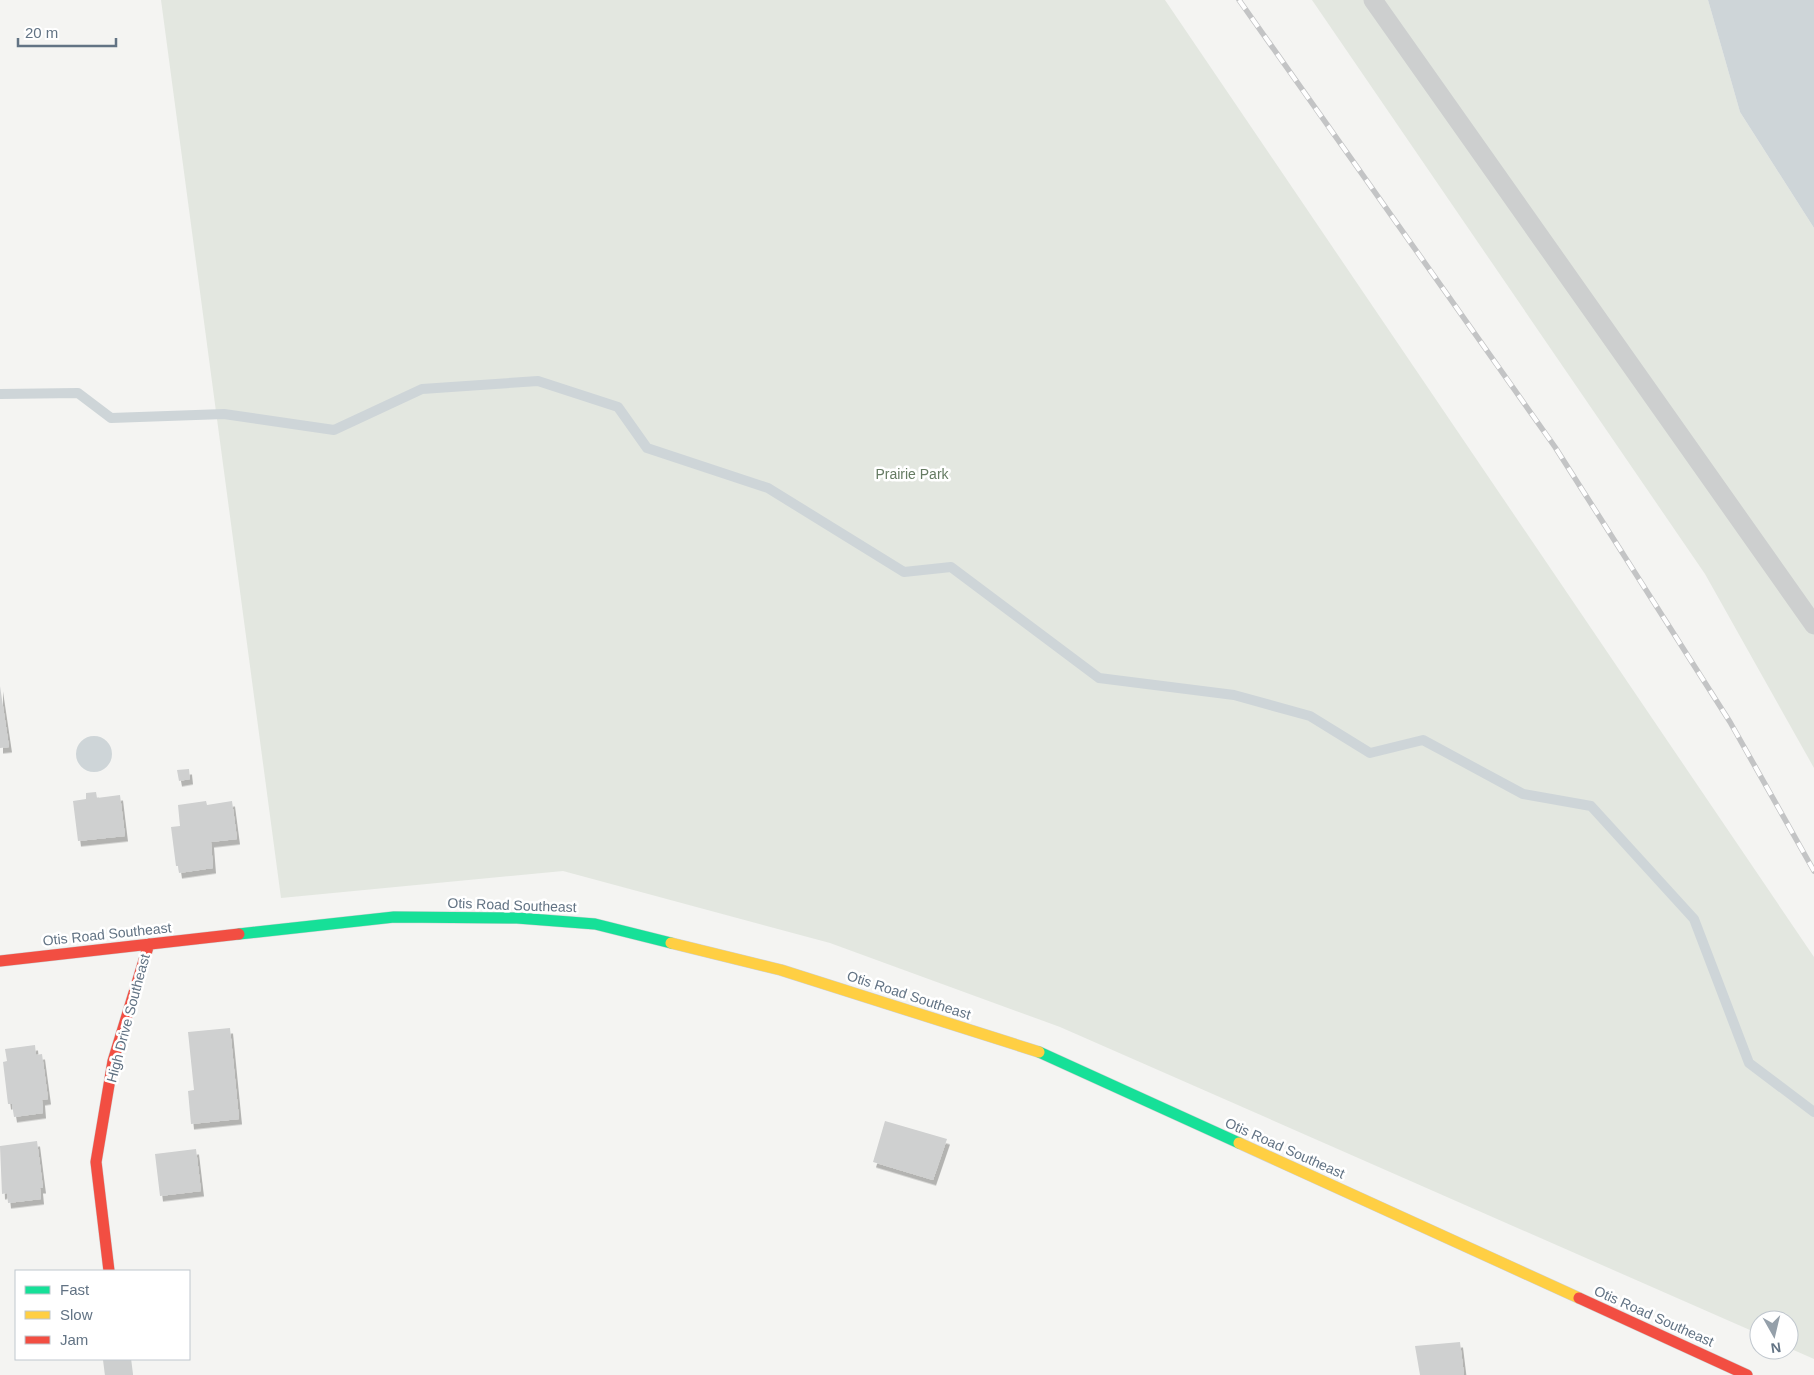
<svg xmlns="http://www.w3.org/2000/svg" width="1814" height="1375" font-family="Helvetica,sans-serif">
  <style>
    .green { fill: #e3e7e0 }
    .water { fill: #ced5d8 }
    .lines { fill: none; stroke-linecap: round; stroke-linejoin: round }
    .stream { stroke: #ced5d8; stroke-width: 10 }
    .building { fill: #cfd0d0; filter: url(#shadow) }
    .fast-casing { stroke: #cfd1d2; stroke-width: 12 }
    .slow-casing { stroke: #cfd1d2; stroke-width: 12 }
    .jam-casing { stroke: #cfd1d2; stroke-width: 12 }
    .lane { stroke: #cdcfcf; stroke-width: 19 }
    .street { stroke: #cdcfcf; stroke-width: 28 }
    .fast { stroke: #16e098; stroke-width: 11 }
    .slow { stroke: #ffcf43; stroke-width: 11 }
    .jam { stroke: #f24e42; stroke-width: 11 }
    .rail-casing { stroke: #c3c4c5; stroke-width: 5.5 }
    .rail { stroke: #fff; stroke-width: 4; stroke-dasharray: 11; stroke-linecap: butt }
    .labels { text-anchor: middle; stroke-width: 5; stroke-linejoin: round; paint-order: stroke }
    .park-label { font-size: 14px; fill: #657b62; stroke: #fff }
    .street-label { font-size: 14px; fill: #627384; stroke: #fff }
  </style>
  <defs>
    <filter id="shadow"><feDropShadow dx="3" dy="5.5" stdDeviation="0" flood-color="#0004"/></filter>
  </defs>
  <rect width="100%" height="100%" fill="#f4f4f2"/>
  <path class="green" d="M 161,0 L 1165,0 L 1814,957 L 1814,1359 L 1789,1348 L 1789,1320 L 1759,1320 L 1759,1334 L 1060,1027 L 830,943 L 563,871 L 281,898 Z
    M 1312,0 L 1708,0 L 1740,112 L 1814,228 L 1814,768 L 1705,574 Z"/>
  <path class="water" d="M 1708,0 L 1814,0 L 1814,228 L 1740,112 Z
    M76 754a18 18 0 1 1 36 0a18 18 0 1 1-36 0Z"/>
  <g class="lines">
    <path class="stream" d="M 0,394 L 78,393 L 111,418 L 224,414 L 334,430 L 422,389 L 538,381 L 618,407 L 647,448 L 768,488 L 904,572 L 951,567 L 1099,678 L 1234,695 L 1310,716 L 1370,753 L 1423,740 L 1523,794 L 1591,806 L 1694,919 L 1749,1063 L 1814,1112"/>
  </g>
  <path class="building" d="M 0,686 L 9,747 L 0,748 Z
    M 189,769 L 190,779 L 179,781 L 177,770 Z
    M 96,792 L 97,798 L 120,795 L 125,836 L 78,841 L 73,801 L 86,799 L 86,793 Z
    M 206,801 L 207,805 L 232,801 L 237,839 L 211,842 L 213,868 L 179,873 L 178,866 L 176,866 L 171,827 L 180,826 L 178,805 Z
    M 230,1028 L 239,1119 L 191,1124 L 188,1091 L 194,1090 L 188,1032 Z
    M 35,1045 L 36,1055 L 42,1054 L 48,1099 L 42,1100 L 43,1113 L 14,1117 L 12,1104 L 8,1104 L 3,1062 L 7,1061 L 5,1049 Z
    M 885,1121 L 947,1139 L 933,1180 L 873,1162 Z
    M 37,1141 L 43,1188 L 40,1188 L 41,1199 L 8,1203 L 7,1193 L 2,1194 L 0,1146 Z
    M 196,1149 L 201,1191 L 160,1196 L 155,1154 Z
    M 1460,1342 L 1464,1375 L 1420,1375 L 1415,1346 Z"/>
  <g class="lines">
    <g class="fast-casing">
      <path id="fast" d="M 239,934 L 394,917 L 517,918 L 595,924 L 671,943
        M 1039,1052 L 1239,1143"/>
    </g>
    <g class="slow-casing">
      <path id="slow" d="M 671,943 L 781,970 L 1039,1052
        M 1239,1143 L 1579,1298"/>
    </g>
    <g class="jam-casing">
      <path id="jam" d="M 0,961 L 239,934
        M 109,1271 L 96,1162 L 113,1061 L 149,944
        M 1579,1298 L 1747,1375"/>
    </g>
    <path class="lane" d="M 1373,0 L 1814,625"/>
    <path class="street" d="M 117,1359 L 119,1375"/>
    <use href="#fast" class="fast"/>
    <use href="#slow" class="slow"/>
    <use href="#jam" class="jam"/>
    <g class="rail-casing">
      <path id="rail" d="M 1239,0 L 1555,447 L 1730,722 L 1814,871"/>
    </g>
    <use href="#rail" class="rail"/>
  </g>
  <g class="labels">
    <g class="park-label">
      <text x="912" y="479">Prairie Park</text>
    </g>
    <g class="street-label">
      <text transform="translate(512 905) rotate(2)" y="5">Otis Road Southeast</text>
      <text transform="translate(107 934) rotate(-6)" y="5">Otis Road Southeast</text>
      <text transform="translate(909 995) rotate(18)" y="5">Otis Road Southeast</text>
      <text transform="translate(128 1018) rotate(-75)" y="5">High Drive Southeast</text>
      <text transform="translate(1285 1148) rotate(24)" y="5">Otis Road Southeast</text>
      <text transform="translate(1654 1316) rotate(24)" y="5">Otis Road Southeast</text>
    </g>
  </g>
  <rect x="15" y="1270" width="175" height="90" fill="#ffffff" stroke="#c0c7ce"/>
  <rect x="25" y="1286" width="25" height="8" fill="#16e098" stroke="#c0c7ce"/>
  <text x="60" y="1295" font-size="15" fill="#627384">Fast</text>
  <rect x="25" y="1311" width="25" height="8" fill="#ffcf43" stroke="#c0c7ce"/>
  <text x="60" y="1320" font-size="15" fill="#627384">Slow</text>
  <rect x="25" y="1336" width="25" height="8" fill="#f24e42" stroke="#c0c7ce"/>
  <text x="60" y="1345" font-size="15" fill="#627384">Jam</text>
  <g transform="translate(1774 1335) rotate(172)"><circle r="24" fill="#ffffff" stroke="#c0c7ce"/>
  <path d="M0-4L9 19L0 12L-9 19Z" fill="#95a0aa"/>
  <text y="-8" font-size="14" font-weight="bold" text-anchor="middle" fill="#627384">N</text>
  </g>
  <path d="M18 38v8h98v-8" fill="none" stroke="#627384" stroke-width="2.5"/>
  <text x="25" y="38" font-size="15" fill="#627384" stroke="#ffffff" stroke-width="4" paint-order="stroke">20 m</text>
</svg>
